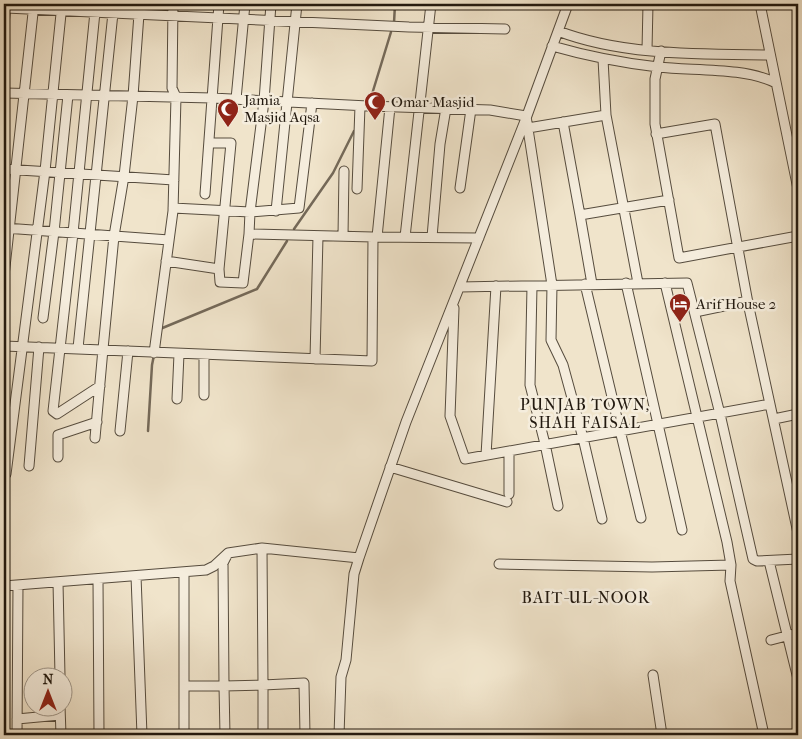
<svg xmlns="http://www.w3.org/2000/svg" width="802" height="739" font-family="'IM FELL French Canon',serif">
  <style>
    .lines { fill: none; stroke-linecap: round; stroke-linejoin: round }
    .stream { stroke: #746959; stroke-width: 2.5 }
    .minor-casing { stroke: #564c3e; stroke-width: 11 }
    .minor { stroke: #f5eddd; stroke-width: 9 }
    .labels { text-anchor: middle; stroke-width: 5; stroke-linejoin: round; paint-order: stroke }
    .poi-label { font-size: 15px; fill: #22190f; stroke: #f5eddd; text-anchor: start }
    .neighbourhood-label { font-size: 16px; letter-spacing: 1px; fill: #22190f; stroke: #f5eddd }
  </style>
  <rect width="100%" height="100%" fill="#f0e4cb"/>
  <filter id="stains"><feTurbulence type="fractalNoise" baseFrequency=".004" numOctaves="4"/><feColorMatrix values="0 0 0 0 .2 0 0 0 0 .09 0 0 0 0 .02 0 0 0 .5 -.17"/></filter>
  <radialGradient id="worn" r=".72"><stop offset=".6" stop-color="#630" stop-opacity="0"/><stop offset="1" stop-color="#630" stop-opacity=".3"/></radialGradient>
  <g class="lines">
    <path class="stream" d="M 394,23 L 395,4
      M 369,104 L 391,32
      M 294,229 L 333,173 L 354,131
      M 160,329 L 257,289 L 287,241
      M 148,431 L 152,365 L 154,355"/>
    <g class="minor-casing">
      <path id="minor" d="M 271,4 L 264,101 L 250,212 L 299,208 L 312,103
        M 760,4 L 798,189
        M 6,8 L 409,27 L 505,29
        M 95,12 L 73,233 L 53,411 L 57,414 L 100,386
        M 4,24 L 6,4
        M 558,31 C 623,56 701,54 770,55
        M 552,46 C 587,56 622,63 658,67 C 694,71 744,67 776,83
        M 647,50 L 648,4
        M 661,51 L 655,79 L 655,124 L 679,258 L 798,236
        M 603,59 L 606,115 L 638,283
        M 4,93 L 212,98 L 368,106 L 490,110 L 526,116 L 552,285 L 551,340 L 563,365 L 583,438 L 602,519
        M 236,99 L 245,4
        M 563,122 L 580,215
        M 528,128 L 606,115
        M 656,134 L 715,124 L 748,303 L 798,533
        M 209,143 L 231,143 L 219,269
        M 4,169 L 174,180
        M 460,188 L 471,109
        M 357,189 L 360,106
        M 205,194 L 219,4
        M 173,208 L 250,212 L 249,234 L 373,237
        M 276,211 L 297,4
        M 5,228 L 169,240
        M 343,236 L 344,171
        M 377,237 L 390,107
        M 405,237 L 431,4
        M 432,237 L 440,144 L 446,108
        M 166,261 L 219,269 L 220,282 L 243,283 L 249,234
        M 4,276 L 34,4
        M 626,283 L 682,530
        M 665,283 L 727,542 L 731,565 L 730,581 L 764,735
        M 585,284 L 641,518
        M 592,284 L 580,215 L 669,200
        M 532,286 L 530,385 L 545,444 L 558,506
        M 460,287 L 687,283 L 720,414 L 753,559 L 757,561 L 798,559
        M 454,308 L 450,416 L 465,459 L 770,404
        M 695,312 L 748,301
        M 43,318 L 54,232 L 68,95
        M 4,346 L 372,361 L 373,237 L 479,238
        M 78,348 L 113,13
        M 154,353 L 173,211 L 176,97 L 172,88 L 173,4
        M 204,355 L 204,395
        M 315,359 L 318,236
        M 177,399 L 179,354
        M 774,419 L 798,414
        M 120,431 L 128,351
        M 95,438 L 103,349 L 114,236 L 124,176 L 133,96 L 139,14
        M 486,455 L 496,286
        M 58,457 L 58,435 L 97,422
        M 29,466 L 39,347
        M 390,467 L 507,502
        M 6,474 L 45,171 L 62,4
        M 509,494 L 509,451
        M 262,548 L 263,685 L 304,683 L 305,735
        M 227,555 L 223,563 L 224,686 L 263,685 L 263,735
        M 769,561 L 798,679
        M 499,564 L 652,567 L 731,565
        M 184,572 L 184,735
        M 136,576 L 142,735
        M 98,579 L 99,735
        M 58,582 L 60,676
        M 4,586 L 206,570 L 214,566 L 228,553 L 262,548 L 359,558
        M 771,640 L 798,633
        M 653,675 L 662,735
        M 184,686 L 224,686 L 225,735
        M 60,706 L 61,735
        M 17,719 L 60,715
        M 17,735 L 18,585
        M 339,735 L 341,677 L 346,660 L 354,574 L 359,558 L 406,422 L 525,121 L 568,4"/>
    </g>
    <use href="#minor" class="minor"/>
  </g>
  <defs>
    <g id="mosque-pin" transform="scale(1.125)"><path d="M0 17L-7.5 6A9.5 9.5 0 1 1 7.5 6Z" fill="#8f2418" stroke="#f5eddd"/><path d="M3.5-4.9A6 6 0 1 0 3.5 4.9A5 5 0 1 1 3.5-4.9Z" fill="#fff"/></g>
    <g id="hotel-pin" transform="scale(1.125)"><path d="M0 17L-7.5 6A9.5 9.5 0 1 1 7.5 6Z" fill="#8f2418" stroke="#f5eddd"/><path d="M-6-4.5h1.5V1H6V5H4.5V3h-9V5H-6ZM-4 0a1.8 1.8 0 1 1 3.6 0ZM.5 0V-2.5h3Q6-2.5 6 0Z" fill="#fff"/></g>
  </defs>
  <g fill-rule="evenodd">
    <use href="#mosque-pin" x="375" y="102"/>
    <use href="#mosque-pin" x="228" y="109"/>
    <use href="#hotel-pin" x="680" y="304"/>
  </g>
  <g class="labels">
    <g class="poi-label">
      <text x="244" y="105">Jamia<tspan x="244" dy="17">Masjid Aqsa</tspan></text>
      <text x="391" y="107">Omar Masjid</text>
      <text x="696" y="309">Arif House 2</text>
    </g>
    <g class="neighbourhood-label">
      <text x="585" y="410">PUNJAB TOWN,<tspan x="585" dy="18">SHAH FAISAL</tspan></text>
      <text x="586" y="603">BAIT-UL-NOOR</text>
    </g>
  </g>
  <rect width="802" height="739" fill="none" stroke="#f0e4cb" stroke-width="20"/>
  <rect x="5" y="5" width="792" height="729" fill="none" stroke="#22190f" stroke-width="2.5"/>
  <rect x="10" y="10" width="782" height="719" fill="none" stroke="#22190f"/>
  <g transform="translate(48 692)"><circle r="24" fill="#f5eddd" stroke="#a1988b"/>
  <path d="M0-4L9 19L0 12L-9 19Z" fill="#8f2418"/>
  <text y="-8" font-size="14" font-weight="bold" text-anchor="middle" fill="#22190f">N</text>
  </g>
  <rect width="100%" height="100%" filter="url(#stains)"/>
  <rect width="100%" height="100%" fill="url(#worn)"/>
</svg>
